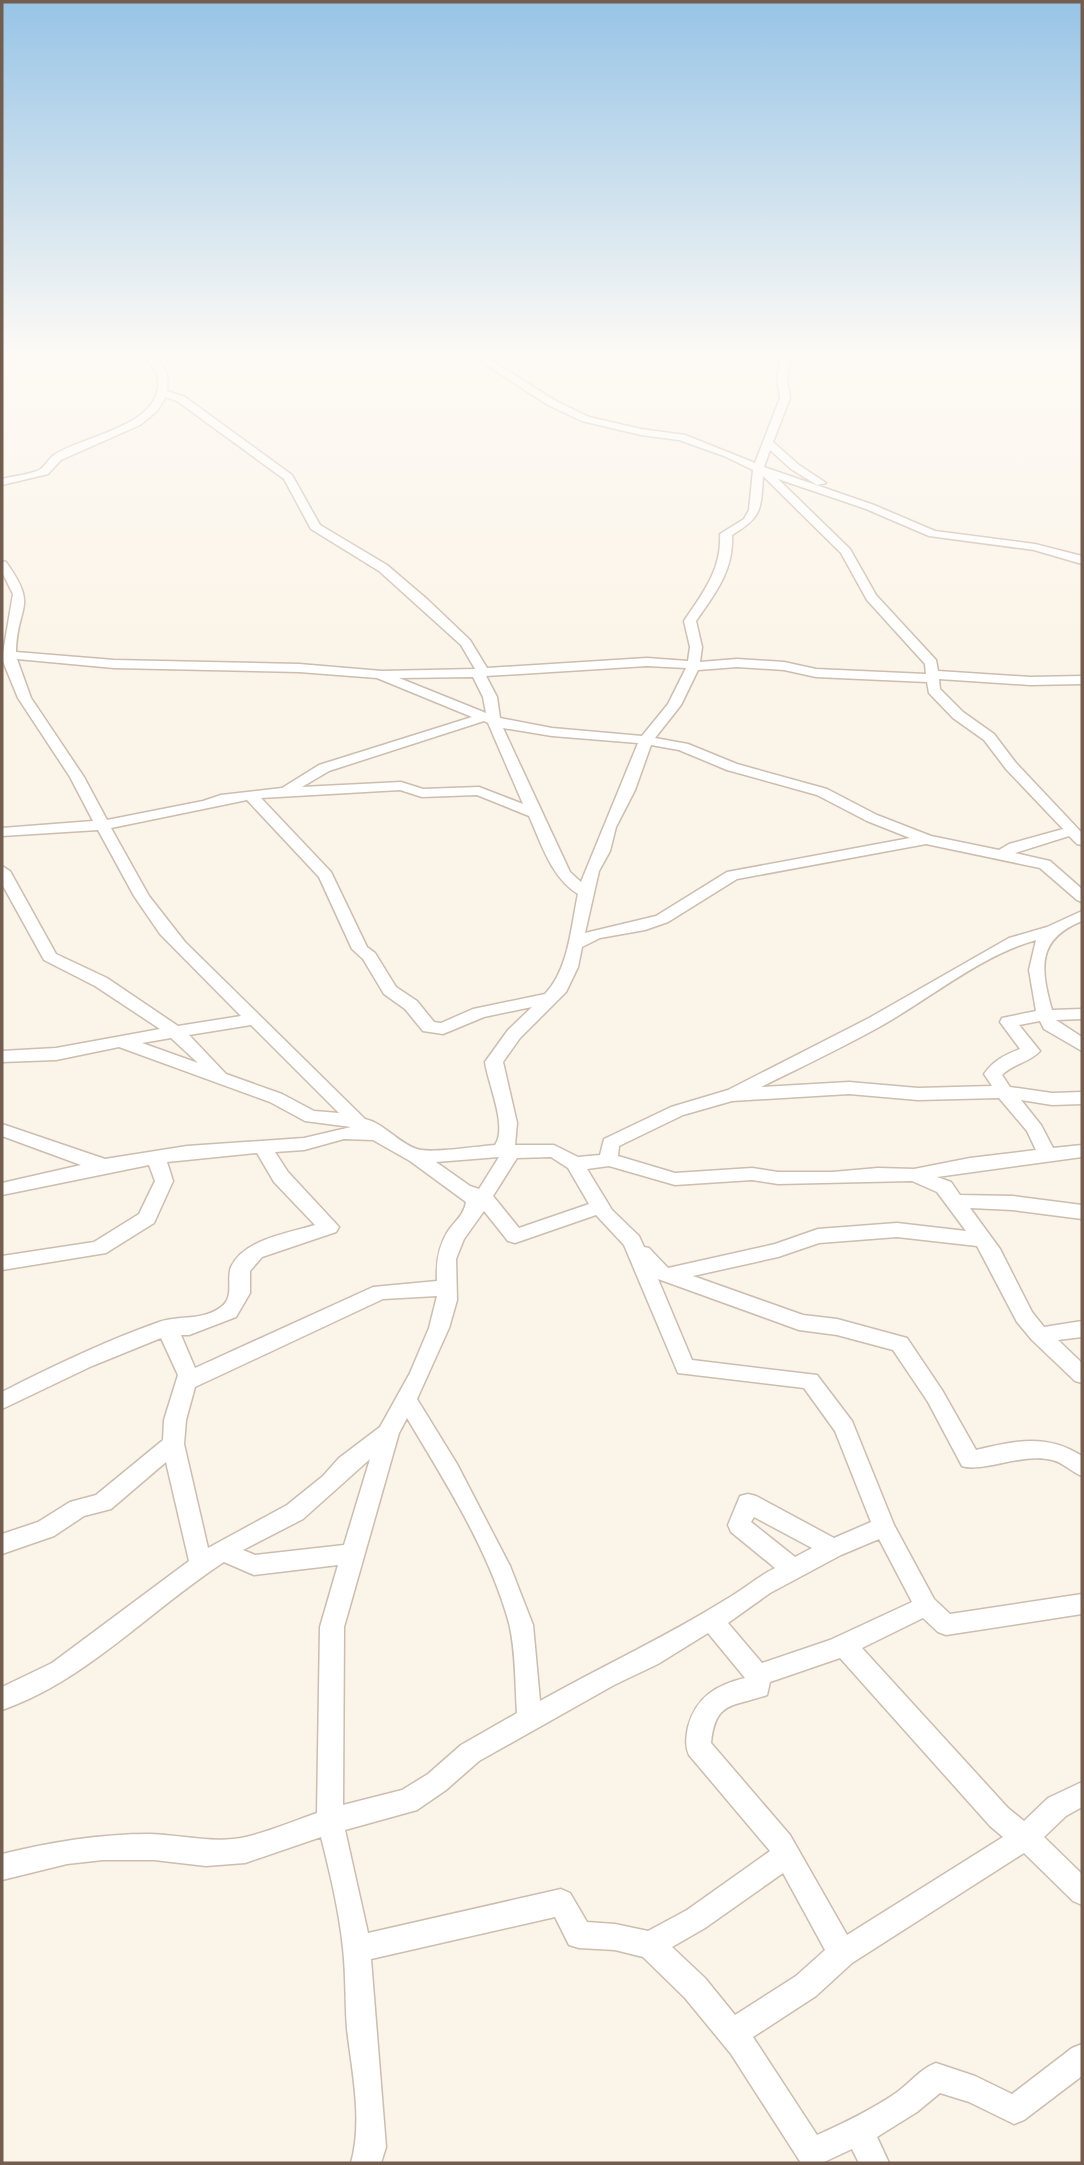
<svg xmlns="http://www.w3.org/2000/svg" width="1084" height="2165" font-family="Overpass,sans-serif">
  <style>
    .lines { fill: none; stroke-linecap: round; stroke-linejoin: round }
    .minor-casing { stroke: #ccbdaf; stroke-width: 3 }
    .minor { fill: #fff; fill-rule: evenodd }
  </style>
  <rect width="100%" height="100%" fill="#fbf4e8"/>
  <g class="lines">
    <g class="minor-casing">
      <path id="minor" d="M 139,351 L 149,351 C 162,364 170,371 167,391 L 185,397 L 292,475 L 320,525 L 387,565 L 428,600 L 470,640 L 487,668 L 647,658 L 688,661 L 690,647 L 684,621 C 703,593 722,569 720,534 L 744,519 L 749,510 L 753,470 L 724,456 L 679,440 L 641,435 L 582,421 L 548,405 L 465,351 L 476,351 L 556,401 L 589,417 L 641,429 L 685,435 L 755,463 L 780,398 L 777,379 L 782,351 L 792,351 L 787,379 L 790,398 L 773,442 L 799,465 L 826,483 L 817,485 L 791,469 L 770,450 L 764,467 L 874,505 L 935,531 L 1035,544 L 1082,556 L 1082,564 L 1034,550 L 929,536 L 866,509 L 778,479 L 850,549 L 876,595 L 936,660 L 938,671 L 1030,677 L 1082,676 L 1082,684 L 1030,685 L 939,679 L 940,689 L 963,712 L 994,734 L 1016,763 L 1082,833 L 1082,845 L 1077,844 L 1069,836 L 1015,853 L 1050,861 L 1082,889 L 1082,902 L 1077,900 L 1040,868 L 926,844 L 737,879 L 668,922 L 645,930 L 600,938 L 582,947 L 578,967 L 566,992 L 520,1038 L 503,1062 L 517,1123 L 515,1145 L 554,1145 L 578,1157 L 600,1155 L 604,1139 L 671,1107 L 728,1090 L 869,1018 L 1009,938 L 1047,927 L 1082,911 L 1082,921 C 1037,939 1040,968 1052,1010 L 1082,1009 L 1082,1019 L 1056,1020 L 1082,1037 L 1082,1051 L 1044,1029 L 1040,1021 L 1019,1025 L 1040,1051 C 1030,1062 1013,1064 1002,1075 L 1010,1087 L 1052,1093 L 1082,1092 L 1082,1104 L 1052,1105 L 1021,1100 L 1041,1125 L 1053,1148 L 1082,1145 L 1082,1157 L 937,1177 L 951,1182 L 960,1195 L 1013,1196 L 1082,1205 L 1082,1219 L 1013,1210 L 970,1208 L 1000,1249 L 1032,1312 L 1044,1327 L 1082,1321 L 1082,1337 L 1058,1340 L 1082,1363 L 1082,1383 L 1075,1381 L 1032,1340 L 1017,1322 L 977,1246 L 897,1237 L 819,1243 L 778,1257 L 693,1276 L 803,1315 L 837,1319 L 907,1338 L 942,1390 L 976,1450 C 1015,1441 1046,1433 1082,1456 L 1082,1476 C 1071,1472 1063,1462 1052,1460 C 1024,1452 982,1473 962,1466 L 928,1402 L 893,1350 L 837,1335 L 799,1330 L 658,1279 L 692,1360 L 817,1375 L 852,1421 L 894,1525 L 934,1599 L 950,1614 L 1082,1594 L 1082,1614 L 946,1635 L 938,1632 L 923,1618 L 862,1648 L 1008,1808 L 1024,1821 L 1048,1798 L 1082,1782 L 1082,1807 L 1066,1816 L 1044,1837 L 1082,1874 L 1082,1905 L 1073,1901 L 1024,1853 L 852,1963 L 816,1996 L 753,2037 L 817,2135 C 844,2123 871,2110 896,2093 C 910,2083 920,2069 936,2063 L 975,2076 L 1012,2094 L 1072,2048 L 1082,2044 L 1082,2076 L 1024,2120 L 1014,2124 L 969,2102 L 940,2093 L 917,2112 L 877,2137 L 889,2163 L 859,2163 L 852,2149 L 822,2163 L 801,2163 L 731,2054 L 685,1998 L 643,1957 L 615,1950 L 579,1948 L 569,1945 L 555,1917 L 371,1959 L 386,2147 L 381,2163 L 351,2163 C 363,2121 352,2072 347,2029 C 345,2002 346,1975 343,1948 C 339,1910 330,1873 321,1837 L 245,1863 L 206,1866 L 154,1860 L 103,1860 L 67,1864 L 2,1880 L 2,1854 C 52,1842 98,1834 150,1834 C 182,1835 214,1844 246,1837 C 270,1831 294,1821 317,1813 L 320,1627 L 338,1565 L 254,1575 L 224,1562 C 150,1610 86,1681 2,1710 L 2,1687 L 52,1663 L 189,1561 L 166,1462 L 111,1509 L 84,1516 L 54,1536 L 2,1554 L 2,1534 L 38,1522 L 70,1502 L 96,1495 L 163,1440 L 164,1420 L 178,1375 L 161,1338 L 92,1366 L 2,1409 L 2,1392 C 53,1366 105,1341 159,1322 C 179,1315 203,1321 221,1307 C 235,1297 226,1280 231,1267 C 244,1239 289,1233 315,1225 L 274,1182 L 257,1153 L 167,1162 L 173,1181 L 154,1223 L 106,1253 L 2,1270 L 2,1256 L 94,1242 L 139,1214 L 155,1181 L 149,1165 L 2,1195 L 2,1183 L 81,1165 L 2,1136 L 2,1124 L 105,1159 L 187,1146 L 304,1138 L 351,1127 L 305,1121 L 270,1102 L 119,1047 L 56,1060 L 2,1062 L 2,1051 L 56,1048 L 160,1029 L 95,986 L 44,960 L 2,884 L 2,866 L 10,871 L 56,954 L 107,978 L 178,1026 L 241,1016 L 160,934 L 134,896 L 98,830 L 2,836 L 2,828 L 93,821 L 70,777 L 18,698 L 2,659 L 13,594 L 2,572 L 2,561 L 6,562 C 39,608 17,604 16,652 L 114,660 L 299,664 L 382,671 L 475,669 L 461,645 L 379,571 L 311,529 L 284,479 L 177,401 L 166,397 L 157,411 L 140,425 L 61,460 L 48,474 L 2,485 L 2,479 C 13,476 28,475 39,470 C 45,467 48,459 54,455 C 81,437 148,428 157,392 C 162,372 151,365 139,351 ZM 763,476 L 841,553 L 867,600 L 925,664 L 926,674 L 816,669 L 784,662 L 737,659 L 700,662 L 702,647 L 696,621 C 715,594 734,570 732,535 C 762,517 761,510 763,476 ZM 17,659 L 114,668 L 299,672 L 377,678 L 472,717 L 319,765 L 282,788 L 221,795 L 203,801 L 107,820 L 84,777 L 31,698 ZM 647,666 L 686,668 L 668,704 L 642,736 L 552,728 L 500,718 L 497,697 L 486,676 ZM 737,667 L 784,670 L 816,677 L 927,682 L 929,693 L 953,718 L 984,740 L 1006,769 L 1063,829 L 1009,844 L 999,850 L 931,836 L 877,815 L 827,789 L 737,764 L 688,744 L 655,738 L 681,705 L 698,670 ZM 473,677 L 483,697 L 486,713 L 399,678 ZM 484,721 L 488,723 L 523,804 L 479,787 L 423,789 L 401,782 L 302,787 L 329,771 ZM 503,728 L 552,736 L 638,743 L 581,882 L 570,872 ZM 651,745 L 679,750 L 727,770 L 817,795 L 867,821 L 910,838 L 727,872 L 656,916 L 585,933 L 599,871 L 610,851 L 616,827 L 635,790 ZM 400,790 L 422,797 L 477,795 L 529,816 C 542,845 551,877 578,894 C 571,926 569,969 545,994 L 473,1009 L 441,1023 L 434,1022 L 417,1001 L 396,987 L 375,953 L 367,947 L 331,872 L 261,798 ZM 247,800 L 319,877 L 352,949 L 363,959 L 384,994 L 405,1009 L 423,1031 L 443,1034 L 484,1017 L 532,1007 L 508,1030 L 485,1062 C 488,1084 508,1127 495,1145 C 479,1146 429,1154 417,1149 C 398,1143 384,1123 365,1119 L 185,942 L 149,896 L 111,828 ZM 1036,940 L 1029,970 L 1036,1011 L 1002,1018 L 1000,1022 L 1020,1049 C 1005,1055 994,1060 984,1074 L 992,1086 L 918,1088 L 849,1082 L 761,1087 C 801,1067 842,1048 881,1026 C 931,998 980,956 1036,940 ZM 251,1025 L 339,1113 L 314,1111 L 282,1094 L 226,1074 L 189,1035 ZM 171,1038 L 198,1063 L 142,1043 ZM 849,1094 L 918,1100 L 999,1098 L 1027,1131 L 1036,1150 L 970,1158 L 914,1169 L 878,1168 L 832,1172 L 778,1172 L 752,1168 L 675,1173 L 618,1156 L 619,1146 L 683,1115 L 732,1101 ZM 344,1139 L 373,1140 L 410,1161 L 466,1202 C 464,1215 455,1221 448,1231 C 438,1247 436,1263 437,1281 L 373,1287 L 195,1368 L 181,1335 L 189,1335 L 236,1317 L 250,1293 L 250,1271 L 262,1257 L 336,1232 L 339,1227 L 288,1172 L 275,1152 L 304,1150 ZM 499,1157 L 479,1189 L 470,1186 L 436,1162 ZM 551,1157 L 568,1168 L 589,1204 L 519,1228 L 493,1196 L 517,1158 ZM 609,1166 L 675,1185 L 752,1180 L 778,1184 L 912,1181 L 937,1192 L 966,1231 L 897,1223 L 818,1229 L 775,1244 L 668,1268 L 649,1248 L 644,1247 L 639,1236 L 612,1210 L 587,1169 ZM 484,1211 L 508,1241 L 515,1243 L 596,1215 L 624,1245 L 678,1373 L 804,1388 L 835,1431 L 871,1522 L 834,1538 L 756,1496 L 748,1494 L 740,1496 L 728,1525 L 731,1532 L 775,1568 C 757,1577 743,1590 725,1600 C 666,1637 602,1666 540,1701 L 533,1625 L 510,1566 L 457,1464 L 417,1399 L 449,1328 L 457,1300 L 456,1259 L 464,1239 ZM 437,1296 L 429,1328 L 410,1373 L 380,1427 L 339,1458 L 323,1476 L 287,1505 L 208,1548 L 184,1444 L 186,1420 L 195,1387 L 383,1299 ZM 407,1418 C 445,1482 489,1550 509,1623 C 516,1651 515,1685 517,1713 L 461,1745 L 428,1774 L 402,1790 L 343,1805 L 344,1627 L 399,1433 ZM 370,1459 L 344,1545 L 255,1555 L 243,1550 L 303,1519 ZM 754,1517 L 812,1548 L 795,1557 L 751,1522 ZM 879,1539 L 912,1602 L 830,1640 L 762,1663 L 728,1623 L 770,1593 L 841,1555 ZM 708,1633 L 745,1678 C 716,1685 696,1697 688,1727 C 686,1738 685,1746 689,1755 L 770,1851 L 687,1910 L 648,1931 L 615,1924 L 587,1922 L 570,1893 L 561,1889 L 368,1933 L 345,1830 L 417,1810 L 446,1790 L 479,1761 L 614,1685 L 658,1664 ZM 840,1658 L 990,1826 L 1003,1837 L 847,1935 L 790,1835 L 711,1743 C 715,1700 734,1707 767,1695 L 770,1682 ZM 783,1873 L 825,1950 L 796,1976 L 735,2015 L 705,1978 L 672,1947 L 705,1928 Z"/>
    </g>
    <use href="#minor" class="minor"/>
  </g>
  <linearGradient id="sky" x2="0" y2="1"><stop stop-color="#97c4e6"/><stop offset="0.54" stop-color="#fdfaf5"/><stop offset="1" stop-color="#fdfaf5" stop-opacity="0"/></linearGradient>
  <rect width="1084" height="654" fill="url(#sky)"/>
  <rect width="1084" height="2165" fill="none" stroke="#735d4e" stroke-width="7"/>
</svg>
